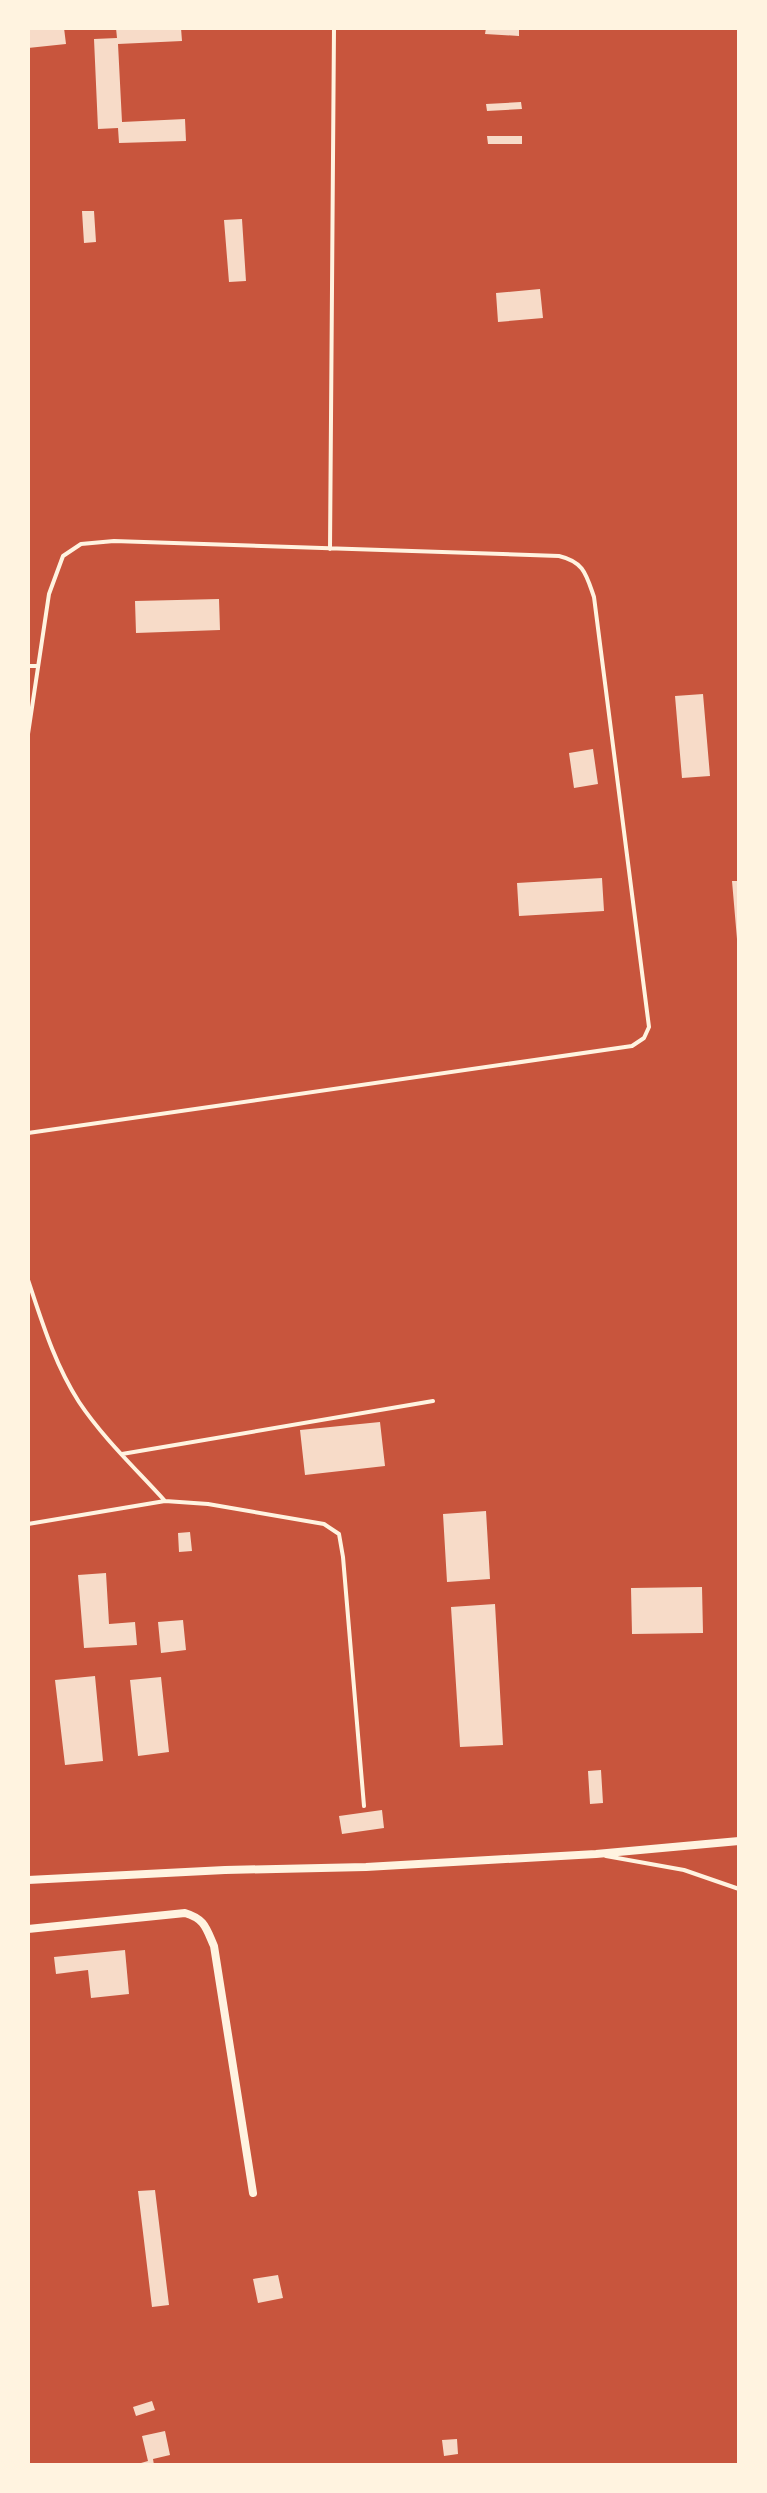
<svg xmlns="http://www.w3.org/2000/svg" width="767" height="2493" font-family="Commissioner,sans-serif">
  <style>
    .building { fill: #f7dbc8 }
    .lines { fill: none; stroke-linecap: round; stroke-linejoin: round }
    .service { stroke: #fff3e0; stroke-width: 4 }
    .minor { stroke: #fff3e0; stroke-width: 8 }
  </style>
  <rect width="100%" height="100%" fill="#c8553d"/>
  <path class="building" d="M 28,28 L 64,28 L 66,44 L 28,48 Z
    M 116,28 L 181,28 L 182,41 L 118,44 L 122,122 L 185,119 L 186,141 L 119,143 L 118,128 L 98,129 L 94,39 L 117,38 Z
    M 486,28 L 519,30 L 519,36 L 485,34 Z
    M 521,102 L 522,109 L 487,111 L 486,104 Z
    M 487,136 L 522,136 L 522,144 L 488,144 Z
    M 82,211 L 94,211 L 96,242 L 84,243 Z
    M 242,219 L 246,281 L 229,282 L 224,220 Z
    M 540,289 L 543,318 L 498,322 L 496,293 Z
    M 219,599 L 220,630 L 136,633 L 135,601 Z
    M 703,694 L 710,776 L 682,778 L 675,696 Z
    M 593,749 L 598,784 L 574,788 L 569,753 Z
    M 602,878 L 604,911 L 519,916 L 517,883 Z
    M 732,881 L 739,881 L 739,939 L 737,939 Z
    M 380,1422 L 385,1466 L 305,1475 L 300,1430 Z
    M 486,1511 L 490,1579 L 447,1582 L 443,1514 Z
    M 190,1532 L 192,1551 L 179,1552 L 178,1533 Z
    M 106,1573 L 109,1624 L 135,1622 L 137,1645 L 84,1648 L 78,1575 Z
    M 702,1587 L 703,1633 L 632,1634 L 631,1588 Z
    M 495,1604 L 503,1745 L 460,1747 L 451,1607 Z
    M 183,1620 L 186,1650 L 161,1653 L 158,1622 Z
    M 95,1676 L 103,1761 L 65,1765 L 55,1680 Z
    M 161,1677 L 169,1752 L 138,1756 L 130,1680 Z
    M 601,1770 L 603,1803 L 590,1804 L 588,1771 Z
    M 382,1810 L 384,1828 L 342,1834 L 339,1816 Z
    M 125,1950 L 129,1994 L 91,1998 L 88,1970 L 56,1974 L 54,1957 Z
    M 155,2190 L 169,2305 L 152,2307 L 138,2191 Z
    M 278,2275 L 283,2298 L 258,2303 L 253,2279 Z
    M 152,2401 L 155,2410 L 136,2416 L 133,2407 Z
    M 165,2431 L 170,2455 L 153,2459 L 154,2465 L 142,2465 L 141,2463 L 148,2461 L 142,2436 Z
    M 457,2439 L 458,2454 L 444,2456 L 442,2440 Z"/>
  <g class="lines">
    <path class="service" d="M 330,549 L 334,28
      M 28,666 L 38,666
      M 28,734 L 49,594 L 63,556 L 81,544 L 114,541 L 559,556 C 584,562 586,574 594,597 L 649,1027 L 644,1038 L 632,1046 L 28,1133
      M 28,1280 C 42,1322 55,1365 79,1402 C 103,1438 136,1469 165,1501
      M 122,1454 L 433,1401
      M 28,1524 L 165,1501 L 208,1504 L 324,1524 L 339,1534 L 343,1557 L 364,1806
      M 606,1856 L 684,1870 L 739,1889"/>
    <path class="minor" d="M 28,1880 L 225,1870 L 366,1867 L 596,1854 L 739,1841
      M 28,1929 L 185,1913 C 205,1919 206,1928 214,1946 L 253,2193"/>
  </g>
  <rect width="767" height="2493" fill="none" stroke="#fff3e0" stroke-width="60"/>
</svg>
